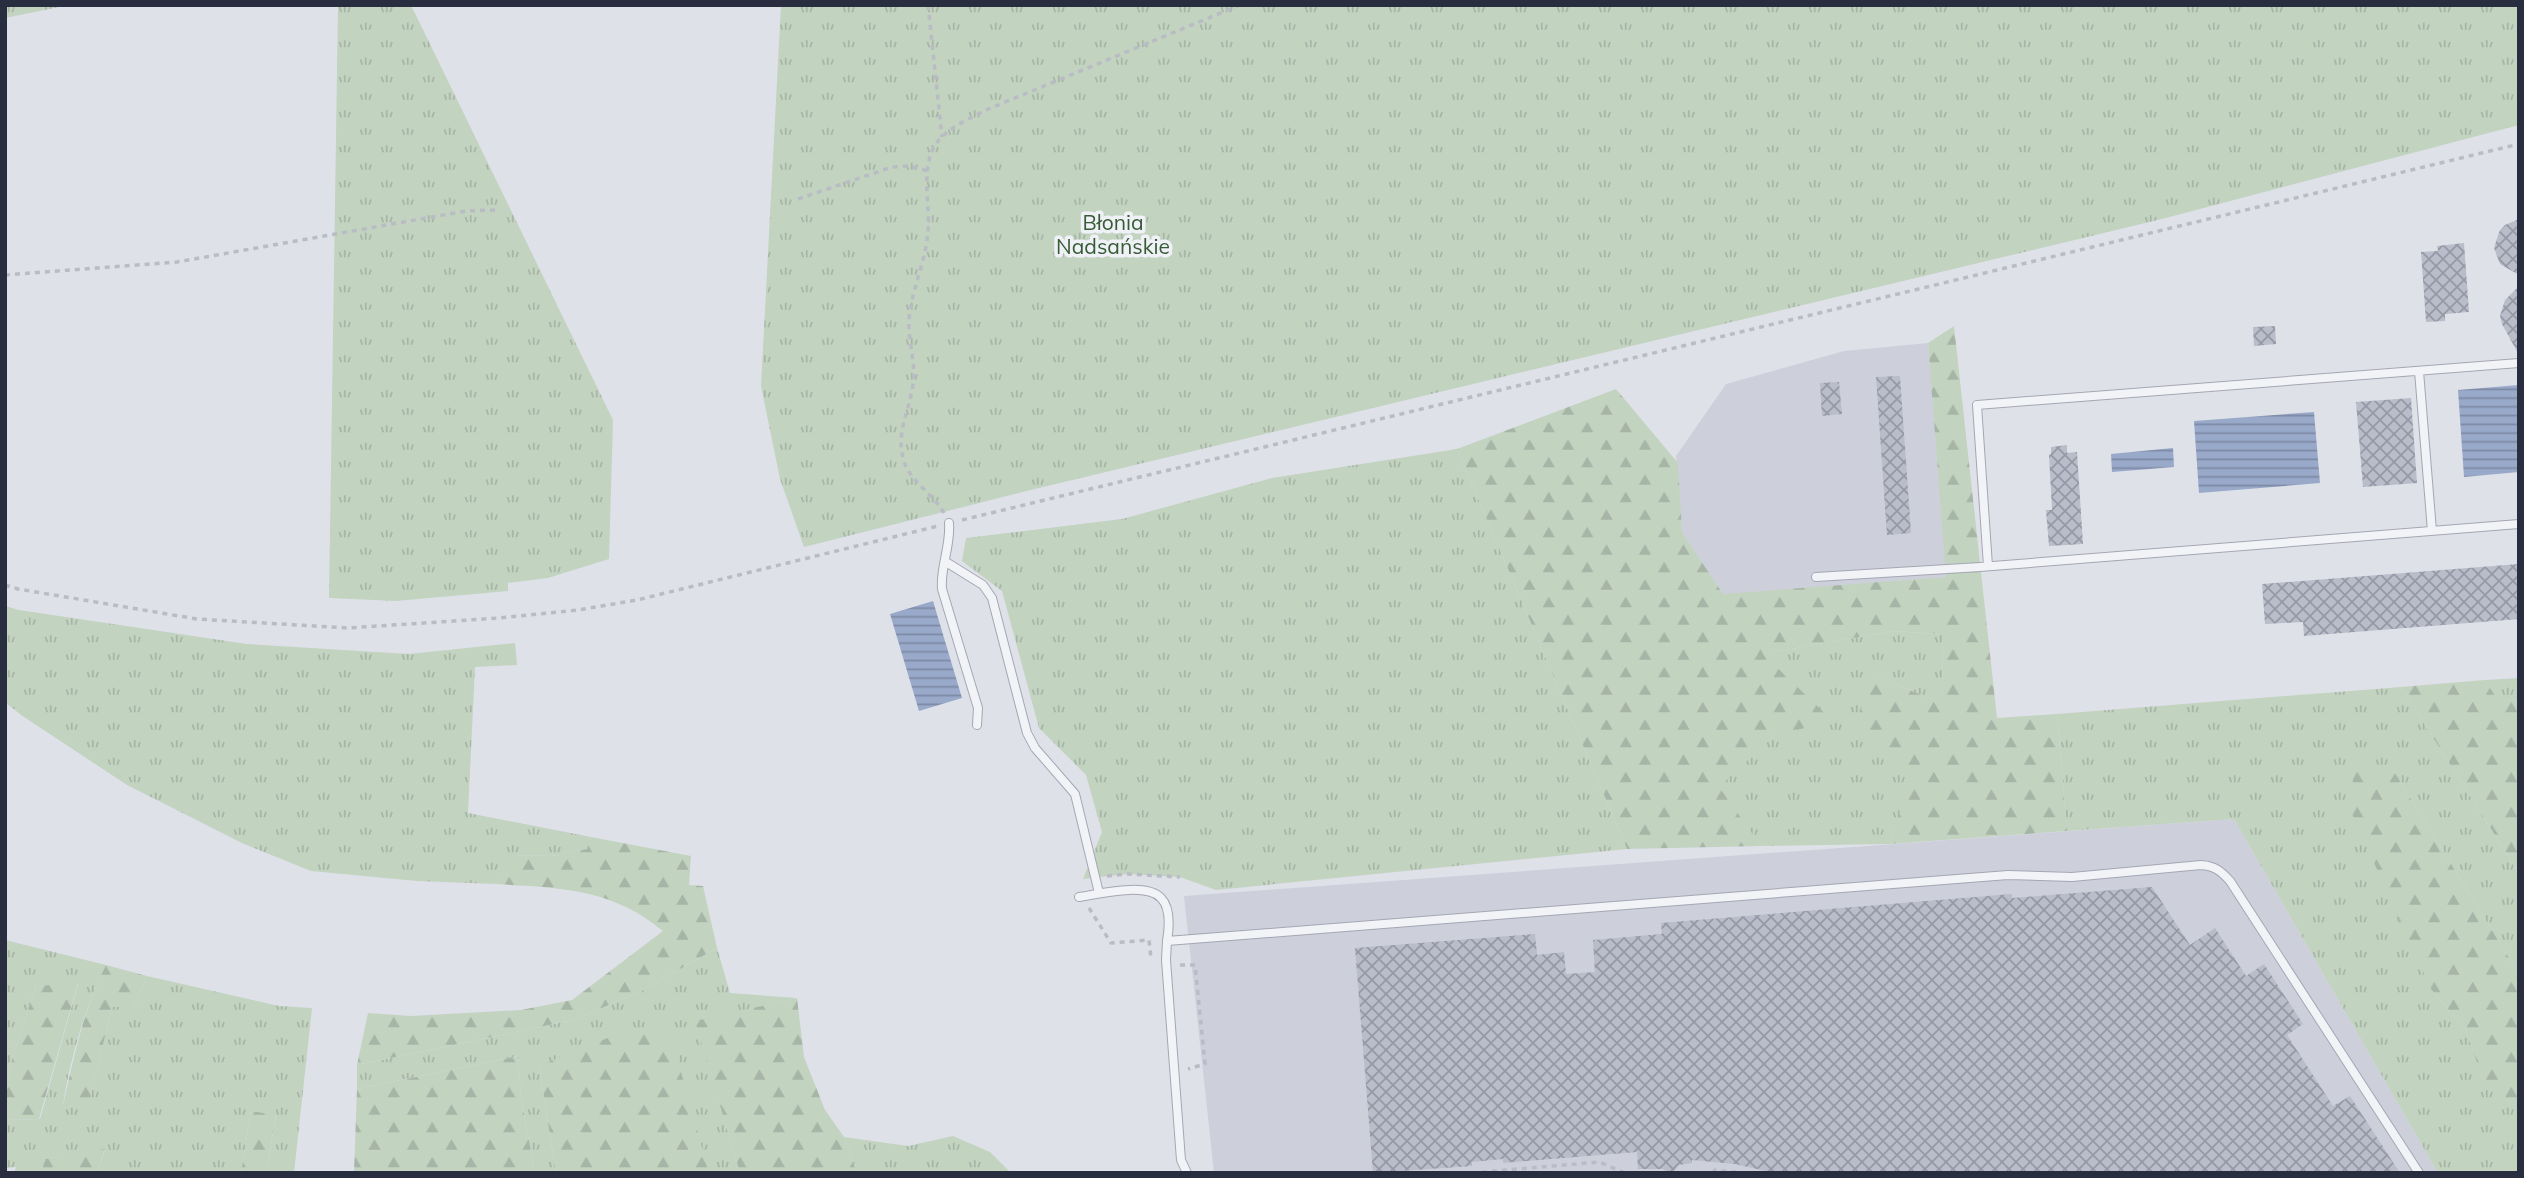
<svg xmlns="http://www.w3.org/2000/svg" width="2524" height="1178" font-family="Mulish,sans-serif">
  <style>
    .built { fill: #cdd0db }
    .grass { fill: url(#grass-tufts) }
    .forest { fill: url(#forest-firs) }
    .water { fill: url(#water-rules) }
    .building { fill: url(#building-cross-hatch) }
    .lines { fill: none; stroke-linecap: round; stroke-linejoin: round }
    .lane-casing { stroke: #a4a7b3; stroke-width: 10 }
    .path { stroke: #b9bcc4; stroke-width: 3.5; stroke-dasharray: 5 5; stroke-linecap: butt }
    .lane { stroke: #f2f3f7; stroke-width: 8 }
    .labels { text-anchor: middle; stroke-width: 7; stroke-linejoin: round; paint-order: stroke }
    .park-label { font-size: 21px; fill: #365c35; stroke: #eff1f6 }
  </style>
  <defs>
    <pattern id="grass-tufts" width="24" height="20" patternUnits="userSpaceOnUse" patternTransform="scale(1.75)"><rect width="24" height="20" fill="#c2d3c0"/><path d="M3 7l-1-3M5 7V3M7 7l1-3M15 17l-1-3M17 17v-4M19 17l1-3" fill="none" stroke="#a7b5a6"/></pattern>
    <pattern id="forest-firs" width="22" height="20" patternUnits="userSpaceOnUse" patternTransform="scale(1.75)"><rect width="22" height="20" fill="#c2d3c0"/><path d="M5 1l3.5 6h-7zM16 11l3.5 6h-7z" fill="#a7b5a6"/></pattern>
    <pattern id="water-rules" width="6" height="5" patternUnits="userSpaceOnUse" patternTransform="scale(1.75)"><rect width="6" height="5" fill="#99a9ca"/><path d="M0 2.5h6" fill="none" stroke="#7d8aa5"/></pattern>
    <pattern id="building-cross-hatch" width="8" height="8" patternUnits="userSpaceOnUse" patternTransform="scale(1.75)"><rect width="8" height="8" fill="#b9bcc9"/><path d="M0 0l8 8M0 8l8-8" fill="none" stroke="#9699a5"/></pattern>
  </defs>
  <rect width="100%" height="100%" fill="#dfe1e9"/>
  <path class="built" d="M 1928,343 L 1947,577 L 1723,595 L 1682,532 L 1676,456 L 1726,384 L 1844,351 Z
    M 2234,819 L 2438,1173 L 1214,1173 L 1184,896 Z"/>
  <path class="grass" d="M 5,5 L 69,5 L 5,18 Z
    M 338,5 L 411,5 L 613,420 L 609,559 L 548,578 L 508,583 L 508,591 L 396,601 L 329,598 Z
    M 781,5 L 2519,5 L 2519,125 L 2162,219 L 1039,488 L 804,547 L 780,479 L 761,386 Z
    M 1457,449 L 1627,849 L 1216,890 L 1180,877 L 1127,874 L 1083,879 L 1102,832 L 1086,775 L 1039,728 L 1002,591 L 962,561 L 966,538 L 1122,519 L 1272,478 Z
    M 5,606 L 19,610 L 247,644 L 409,654 L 515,643 L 517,665 L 475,667 L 468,813 L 591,837 L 588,849 L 551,856 L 513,855 L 496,884 L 417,881 L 311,871 L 244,844 L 127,785 L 21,715 L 5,702 Z
    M 1893,631 L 1943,634 L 1942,703 L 1874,676 L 1912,780 L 1889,844 L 1761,846 L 1718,787 L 1777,733 L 1762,654 Z
    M 2519,678 L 2519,700 L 2499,703 L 2485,680 Z
    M 2401,687 L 2519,873 L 2519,974 L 2393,770 L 2431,989 L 2466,1030 L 2484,1080 L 2519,1110 L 2519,1173 L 2438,1173 L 2234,819 L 2067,831 L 2057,714 Z
    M 5,940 L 106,965 C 85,1006 70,1060 63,1105 L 88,1106 L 112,1007 L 134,1007 L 147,976 L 279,1006 L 312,1008 L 294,1173 L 266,1173 L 276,1116 L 251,1111 L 241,1173 L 97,1173 L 105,1150 L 45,1159 L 41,1173 L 14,1173 L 16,1167 L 5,1168 L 5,1120 L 40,1119 L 78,984 L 36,986 L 14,1052 L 5,1087 Z
    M 717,948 L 730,993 L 797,998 L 696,1022 L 740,1173 L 704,1173 L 539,1066 L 556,1173 L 535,1173 L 521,1097 L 518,1056 L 357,1089 L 357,1065 L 573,1020 L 640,992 Z
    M 953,1136 L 990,1152 L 1011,1173 L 857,1173 L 844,1137 L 908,1146 Z"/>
  <path class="forest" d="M 1954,326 L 1997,718 L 2057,714 L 2067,831 L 1889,844 L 1911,780 L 1855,724 L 1874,676 L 1937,701 L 1942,700 L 1943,634 L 1893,631 L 1763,654 L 1835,723 L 1777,733 L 1719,787 L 1761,846 L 1627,849 L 1457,449 L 1616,389 L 1678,463 L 1682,532 L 1723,594 L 1946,577 L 1928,343 Z
    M 2485,680 L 2499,702 L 2519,700 L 2519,873 L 2401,687 Z
    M 2353,770 L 2393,770 L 2519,974 L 2519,1110 L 2483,1080 L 2466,1030 L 2431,989 L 2352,814 Z
    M 591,837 L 691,856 L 689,885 L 703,886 L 717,948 L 640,992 L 573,1020 L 357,1065 L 368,1013 L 411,1016 L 521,1010 L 572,1000 L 663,931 C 611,888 560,888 496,884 L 512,855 L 551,856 L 587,849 Z
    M 106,965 L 147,976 L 134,1007 L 112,1007 L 88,1107 L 63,1105 C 74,1058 83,1009 106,965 Z
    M 78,983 L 39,1119 L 5,1120 L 5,1087 L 14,1052 L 36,986 Z
    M 797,998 L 804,1057 L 825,1110 L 844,1137 L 857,1173 L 740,1173 L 695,1021 Z
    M 669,1029 L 709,1173 L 556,1173 L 539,1066 L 610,1037 Z
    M 518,1056 L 521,1097 L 535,1173 L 354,1173 L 357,1089 Z
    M 251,1111 L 276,1115 L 266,1173 L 241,1173 Z
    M 105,1149 L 97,1173 L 41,1173 L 45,1159 Z"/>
  <path class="water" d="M 2519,385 L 2519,472 L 2464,477 L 2458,390 Z
    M 2314,412 L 2320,483 L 2199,493 L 2194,421 Z
    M 2173,448 L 2174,467 L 2112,472 L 2111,454 Z
    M 933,601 L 962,698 L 919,711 L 890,614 Z"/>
  <path class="building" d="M 2519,219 L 2519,275 L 2500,264 L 2494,248 L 2499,232 L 2505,225 Z
    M 2464,243 L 2469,312 L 2445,314 L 2445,321 L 2426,322 L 2421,252 L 2438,251 L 2437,246 Z
    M 2519,286 L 2519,355 L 2502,324 L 2500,316 L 2505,300 Z
    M 2275,326 L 2276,344 L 2254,346 L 2253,327 Z
    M 1900,376 L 1911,533 L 1887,535 L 1876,377 Z
    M 1839,382 L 1842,414 L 1822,416 L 1820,383 Z
    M 2411,398 L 2417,483 L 2363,487 L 2356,402 Z
    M 2067,445 L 2067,453 L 2077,452 L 2083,544 L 2049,546 L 2046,510 L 2052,510 L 2049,455 L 2051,454 L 2051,447 Z
    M 2519,564 L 2519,619 L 2304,636 L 2303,622 L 2265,624 L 2262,584 Z
    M 2152,887 L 2190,945 L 2215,928 L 2246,976 L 2264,964 L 2303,1024 L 2287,1035 L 2333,1106 L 2350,1096 L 2400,1173 L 1774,1173 L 1735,1164 L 1692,1160 L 1692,1163 L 1679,1165 L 1675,1170 L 1668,1173 L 1663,1169 L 1638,1169 L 1637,1152 L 1503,1163 L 1503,1159 L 1471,1162 L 1472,1166 L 1373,1173 L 1355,948 L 1535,934 L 1537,955 L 1564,952 L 1566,974 L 1595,972 L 1593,940 L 1662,934 L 1661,923 L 2012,894 L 2012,898 Z"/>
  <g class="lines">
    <g class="lane-casing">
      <path id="lane" d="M 2419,371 L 2432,531
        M 949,523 C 951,546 940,567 942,589 L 978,708 L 977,725
        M 946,562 L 983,585 L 992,598 L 1027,733 L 1035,748 L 1075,794 L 1099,893
        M 1988,566 L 1977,405 L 2519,363
        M 1816,577 L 1980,567 L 2519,524
        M 1079,897 C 1099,894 1146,882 1161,898 C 1171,908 1169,929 1167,941
        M 1187,1173 L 1181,1160 L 1166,960 L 1167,941 L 2008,875 L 2072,877 L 2201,865 C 2215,866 2221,871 2230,881 L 2419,1173"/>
    </g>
    <path class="path" d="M 928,5 L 942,137
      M 798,199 L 892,167 L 909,166 L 928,171
      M 5,275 L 177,262 L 466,211 L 495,210
      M 944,513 C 933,493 908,481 903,458 C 896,432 910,409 913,384 C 916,363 908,341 909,320 C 911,290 926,262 928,231 C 930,206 922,176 932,151 C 941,130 967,120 986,110 L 1240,5
      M 962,520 L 2519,144
      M 5,585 L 18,589 L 197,619 L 348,628 L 499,618 L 578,610 L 637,600 L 938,526
      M 1107,876 L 1127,874 L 1180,877
      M 1089,908 L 1111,943 L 1149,940 L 1151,958
      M 1180,965 L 1195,965 L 1205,1064 L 1188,1069
      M 1472,1173 L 1599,1162 L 1625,1173
      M 1670,1173 L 1670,1172
      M 1713,1173 L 1715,1170 L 1742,1173"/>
    <use href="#lane" class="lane"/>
  </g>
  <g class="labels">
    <g class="park-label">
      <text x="1113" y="230">Błonia<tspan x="1113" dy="24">Nadsańskie</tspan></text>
    </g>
  </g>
  <rect width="2524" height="1178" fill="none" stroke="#282d40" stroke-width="14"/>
</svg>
